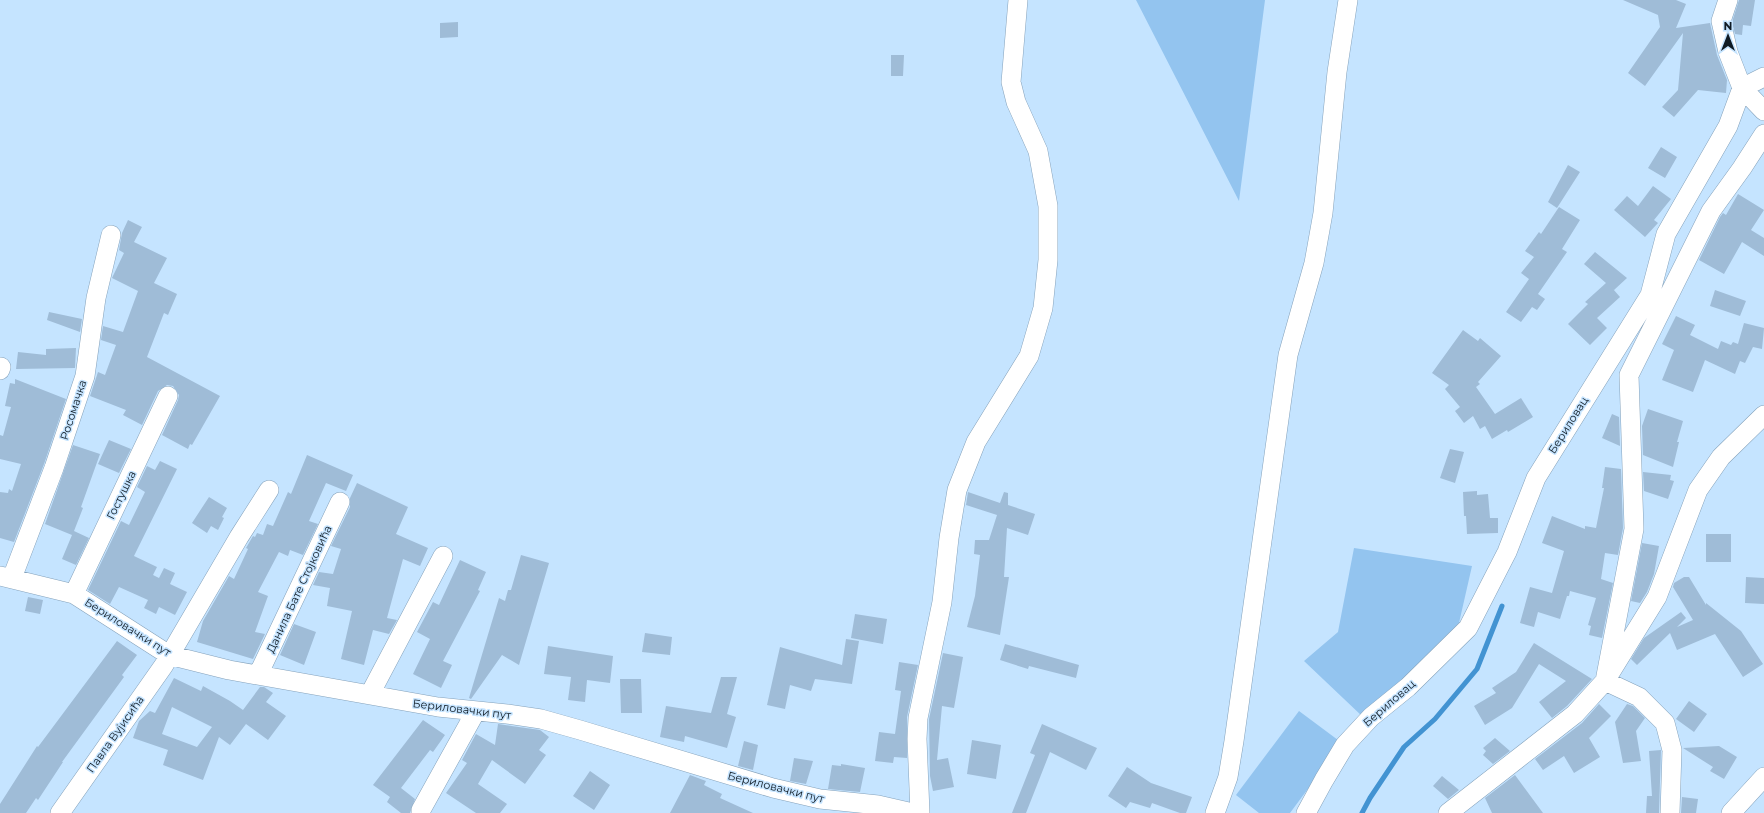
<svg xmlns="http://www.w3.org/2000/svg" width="1764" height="813" font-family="Montserrat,sans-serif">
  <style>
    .green { fill: #93c4ef }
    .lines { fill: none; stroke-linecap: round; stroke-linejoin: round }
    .stream { stroke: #4293d2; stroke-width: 5 }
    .building { fill: #9fbcd7; fill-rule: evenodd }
    .minor-casing { stroke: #85a2bb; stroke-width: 20 }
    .minor { stroke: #fff; stroke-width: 19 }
    .labels { text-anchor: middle; stroke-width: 3; stroke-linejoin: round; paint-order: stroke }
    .street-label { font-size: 11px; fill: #101b24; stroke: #c5e4ff }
  </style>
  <rect width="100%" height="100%" fill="#c5e4ff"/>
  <path class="green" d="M 1136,0 L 1265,0 L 1239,201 Z
    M 1354,548 L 1472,566 L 1459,623 L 1408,680 L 1363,717 L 1304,661 L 1338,632 Z
    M 1299,711 L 1342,743 L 1290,813 L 1259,813 L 1236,795 Z"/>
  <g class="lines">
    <path class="stream" d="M 1362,813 L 1370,798 L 1404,747 L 1435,719 L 1477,669 L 1502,606"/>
  </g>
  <path class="building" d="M 1623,0 L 1676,0 L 1686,4 L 1676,28 L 1710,23 L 1717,55 L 1727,80 L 1726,93 L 1698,90 L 1674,117 L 1662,107 L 1678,90 L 1683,33 L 1645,86 L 1628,73 L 1660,27 L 1658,15 Z
    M 1739,0 L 1755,0 L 1751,26 L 1743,25 L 1742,35 L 1735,34 L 1732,22 Z
    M 458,22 L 458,37 L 440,38 L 440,23 Z
    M 891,55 L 904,55 L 903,76 L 891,76 Z
    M 1661,147 L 1677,157 L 1665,178 L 1648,168 Z
    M 1568,165 L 1580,172 L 1557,208 L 1548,202 Z
    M 1653,186 L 1671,199 L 1654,220 L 1658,223 L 1645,237 L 1614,210 L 1627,196 L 1638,206 Z
    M 1738,194 L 1764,210 L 1751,230 L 1764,238 L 1764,256 L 1742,242 L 1724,274 L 1699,260 L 1720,217 L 1723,213 L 1726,215 Z
    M 1559,207 L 1580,220 L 1562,249 L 1567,252 L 1538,294 L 1545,299 L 1537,310 L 1532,307 L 1521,322 L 1506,312 L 1529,279 L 1521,273 L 1534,257 L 1525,251 L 1539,232 L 1541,234 Z
    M 128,220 L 142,227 L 134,242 L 167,258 L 154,283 L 177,294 L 168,315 L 164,313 L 147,357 L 220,396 L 192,445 L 190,444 L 188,449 L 162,435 L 178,400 L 179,395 L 173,386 L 167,385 L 158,391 L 142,425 L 123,415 L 126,410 L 90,396 L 98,372 L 105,375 L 116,345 L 101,340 L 103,326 L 123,332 L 138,291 L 112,278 L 124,253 L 119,250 L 122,233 Z
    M 1595,252 L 1627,278 L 1614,290 L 1613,289 L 1620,297 L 1597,318 L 1607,328 L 1590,345 L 1568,324 L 1588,304 L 1585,302 L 1606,283 L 1584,264 Z
    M 1715,290 L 1746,301 L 1740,316 L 1710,306 Z
    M 49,312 L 82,319 L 80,332 L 47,320 Z
    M 1676,316 L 1695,325 L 1690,335 L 1718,349 L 1721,341 L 1731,345 L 1733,342 L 1738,344 L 1744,323 L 1764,328 L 1762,349 L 1753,347 L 1745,363 L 1740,361 L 1735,374 L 1705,360 L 1693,392 L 1662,380 L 1674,350 L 1662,344 Z
    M 1463,330 L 1478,341 L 1480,338 L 1501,356 L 1478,382 L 1480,384 L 1476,387 L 1495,414 L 1521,398 L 1533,417 L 1508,432 L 1507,430 L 1492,439 L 1485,426 L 1480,429 L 1473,416 L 1464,423 L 1455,411 L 1460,407 L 1445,389 L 1449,385 L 1432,373 Z
    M 76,348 L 75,368 L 16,369 L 18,352 L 46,355 L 46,349 Z
    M 15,379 L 66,399 L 44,464 L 14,542 L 0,538 L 0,492 L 8,493 L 9,489 L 12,491 L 21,464 L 0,459 L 0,435 L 3,436 L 11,407 L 5,406 L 10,383 L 15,384 Z
    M 1648,409 L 1683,421 L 1677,442 L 1679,442 L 1673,467 L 1643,455 L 1642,426 Z
    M 1612,414 L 1619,417 L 1620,446 L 1602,438 Z
    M 109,440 L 131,449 L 119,473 L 98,464 Z
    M 73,445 L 100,454 L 81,507 L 83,508 L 74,531 L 89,538 L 76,565 L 62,559 L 72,535 L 45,524 Z
    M 1450,449 L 1464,452 L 1455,483 L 1440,478 Z
    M 307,455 L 353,475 L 346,491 L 326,483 L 309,521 L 318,524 L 303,555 L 290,550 L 288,556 L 279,552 L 258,592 L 268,596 L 255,632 L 265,634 L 253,659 L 197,642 L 203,621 L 229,576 L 234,579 L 248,549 L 246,548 L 253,536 L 255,537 L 257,533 L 263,535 L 267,524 L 273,526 L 288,492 L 291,494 Z
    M 160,461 L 177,469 L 134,556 L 157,567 L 153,575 L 159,578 L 164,568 L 175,573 L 170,584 L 187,592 L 175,615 L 159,607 L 156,614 L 144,608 L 148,600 L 119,587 L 110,604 L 88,590 L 121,521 L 129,525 L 145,492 L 137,487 L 147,466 L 155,470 Z
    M 1605,467 L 1621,469 L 1623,528 L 1618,555 L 1605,553 L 1601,579 L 1613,583 L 1602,638 L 1589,635 L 1591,626 L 1588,625 L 1596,598 L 1570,591 L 1569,596 L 1567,596 L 1560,619 L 1538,612 L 1534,627 L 1520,623 L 1530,587 L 1552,593 L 1564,551 L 1542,543 L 1552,516 L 1585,529 L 1585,526 L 1596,528 L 1604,488 L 1602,488 Z
    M 1643,472 L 1671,475 L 1670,480 L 1674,481 L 1668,499 L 1644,491 Z
    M 357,483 L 408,507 L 396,534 L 428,548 L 420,566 L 403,559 L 387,618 L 397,620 L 389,634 L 373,630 L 364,665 L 341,659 L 352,611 L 327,606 L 330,588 L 313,585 L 319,572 L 333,574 L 341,549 L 331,546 L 350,507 L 350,498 Z
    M 1477,491 L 1477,495 L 1488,494 L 1490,518 L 1498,518 L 1498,533 L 1467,534 L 1466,516 L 1464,516 L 1463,492 Z
    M 1004,492 L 1008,493 L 1008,505 L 1035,514 L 1028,535 L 1007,528 L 1004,577 L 1009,577 L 1000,635 L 967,627 L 975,596 L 980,555 L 974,554 L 975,540 L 989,540 L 997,515 L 966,505 L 968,492 L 1000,503 Z
    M 209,497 L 227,508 L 222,517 L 224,518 L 218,530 L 211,526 L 207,533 L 192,523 Z
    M 1706,534 L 1731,534 L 1731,562 L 1706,562 Z
    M 1642,543 L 1659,546 L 1654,574 L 1647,592 L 1640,603 L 1631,601 Z
    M 521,555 L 549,563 L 519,665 L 502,655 L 471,699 L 469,698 L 499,598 L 505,601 L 508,590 L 511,590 Z
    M 460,560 L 486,572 L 478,590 L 480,591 L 443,661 L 452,665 L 441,688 L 413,674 L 430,639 L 417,632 L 433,602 L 439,605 Z
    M 1684,577 L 1689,577 L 1706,605 L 1706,603 L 1741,631 L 1763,664 L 1743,677 L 1715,634 L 1677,650 L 1670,633 L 1637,665 L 1631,659 L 1644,638 L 1681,612 L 1686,618 L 1677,627 L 1693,620 L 1673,587 L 1674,583 Z
    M 1746,577 L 1764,578 L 1764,604 L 1745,603 Z
    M 28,597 L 43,600 L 40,614 L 25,611 Z
    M 855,614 L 887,619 L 883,644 L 851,638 Z
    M 294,624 L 316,632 L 304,665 L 280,655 Z
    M 645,633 L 672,637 L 670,655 L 642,652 Z
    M 846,639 L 859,641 L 852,684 L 815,679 L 811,691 L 790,685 L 785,709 L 767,705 L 780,647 L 842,665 Z
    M 117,641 L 137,655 L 122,675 L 124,677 L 62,762 L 63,762 L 38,800 L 36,798 L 26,813 L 0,813 L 0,804 L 37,746 L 38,747 Z
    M 1534,643 L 1592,679 L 1567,706 L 1552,718 L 1539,702 L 1566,681 L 1539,664 L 1512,708 L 1485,725 L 1474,706 L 1496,693 L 1492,688 L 1516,672 Z
    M 1005,644 L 1079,665 L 1076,678 L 1029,666 L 1028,669 L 1000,660 Z
    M 548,646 L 613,656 L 610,683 L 587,680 L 585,702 L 568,700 L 571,677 L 544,674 Z
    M 943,653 L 963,657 L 954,708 L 942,706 L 937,760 L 948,758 L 954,787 L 933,791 L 930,776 L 929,719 Z
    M 899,662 L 918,665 L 907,717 L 907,758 L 894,757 L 893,763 L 875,761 L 879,732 L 895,734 L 901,691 L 895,690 Z
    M 721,677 L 737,677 L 727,714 L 736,717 L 727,748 L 685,736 L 684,742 L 660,737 L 666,706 L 711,713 Z
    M 174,678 L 201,691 L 203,686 L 230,701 L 243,710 L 260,687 L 264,687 L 273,693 L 266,702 L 286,716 L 268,740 L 246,724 L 230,745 L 219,737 L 203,780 L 163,765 L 168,750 L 133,738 L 139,721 L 150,711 L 155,713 ZM 172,707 L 212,727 L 197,747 L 162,734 Z
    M 620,679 L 641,679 L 642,713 L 621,713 Z
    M 1689,701 L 1707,714 L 1694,732 L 1676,719 Z
    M 1599,704 L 1611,716 L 1589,738 L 1600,757 L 1574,773 L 1564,756 L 1543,770 L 1535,759 L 1582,723 Z
    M 1627,704 L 1633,706 L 1645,718 L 1636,731 L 1641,761 L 1623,763 L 1615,722 Z
    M 423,720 L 445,735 L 433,752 L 430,750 L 401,788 L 415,799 L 410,813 L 401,813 L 387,802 L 390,797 L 373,785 Z
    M 498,724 L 540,730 L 549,737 L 539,750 L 546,755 L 525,784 L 492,760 L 478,784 L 507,804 L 500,813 L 476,813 L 446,793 L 467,763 L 462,760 L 476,734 L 495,745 Z
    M 1042,724 L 1097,748 L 1086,770 L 1050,752 L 1026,813 L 1012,813 L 1035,755 L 1030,753 Z
    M 1495,738 L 1510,751 L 1493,764 L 1483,755 L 1486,751 L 1483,748 Z
    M 972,740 L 1001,745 L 996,779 L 967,774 Z
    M 744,741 L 758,745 L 753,770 L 738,766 Z
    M 1719,746 L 1737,757 L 1724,779 L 1710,771 L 1713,767 L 1683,748 Z
    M 1661,750 L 1659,813 L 1646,813 L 1647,796 L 1652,796 L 1649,751 Z
    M 794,758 L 813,761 L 806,784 L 790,781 Z
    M 841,764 L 865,768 L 860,792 L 828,789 L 832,765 L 841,766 Z
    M 1127,767 L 1151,783 L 1192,797 L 1186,813 L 1180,813 L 1152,803 L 1150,808 L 1130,802 L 1126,808 L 1108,796 Z
    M 590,771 L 610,785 L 594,810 L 573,796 Z
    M 690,775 L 706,781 L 704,785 L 722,794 L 720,798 L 753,813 L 670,813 Z
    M 1515,775 L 1543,813 L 1492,813 L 1485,798 Z
    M 1442,776 L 1459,790 L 1448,799 L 1433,786 Z
    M 1682,797 L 1698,799 L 1696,813 L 1681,813 Z"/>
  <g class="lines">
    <g class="minor-casing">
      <path id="minor" d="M 1764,77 L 1742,88 L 1764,111
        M 0,370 L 1,367
        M 0,576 L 74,594 L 169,655 L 229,670 L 438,707 L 507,714 L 541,719 L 580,730 L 773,788 L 820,799 L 878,805 L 913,813
        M 12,578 L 54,468 L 85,376 L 96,298 L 111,235
        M 74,594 L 168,396
        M 258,675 L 340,502
        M 370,694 L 443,556
        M 60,813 L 164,665 L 239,537 L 269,490
        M 421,813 L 421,810 L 476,711
        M 920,813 L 917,739 L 918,718 L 942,602 L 949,538 L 957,490 L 976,442 L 1029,356 L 1043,308 L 1048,260 L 1048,206 L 1038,151 L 1016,102 L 1011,82 L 1018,0
        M 1215,813 L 1228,777 L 1234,741 L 1288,355 L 1314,263 L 1323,213 L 1337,72 L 1348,0
        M 1306,813 L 1324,780 L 1345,745 L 1371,717 L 1408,687 L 1468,628 L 1507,552 L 1536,478 L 1650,295 L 1666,234 L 1728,126 L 1742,88 L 1728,52 L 1721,21 L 1728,0
        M 1448,813 L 1575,714 L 1605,681 L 1657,597 L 1698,490 L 1721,457 L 1764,415
        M 1670,813 L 1672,750 L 1665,723 L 1639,697 L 1605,681 L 1634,529 L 1629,375 L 1711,211 L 1742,168 L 1764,134
        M 1731,813 L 1764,777"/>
    </g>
    <use href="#minor" class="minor"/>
  </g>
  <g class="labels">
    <g class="street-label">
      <text transform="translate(73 410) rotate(-72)" y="4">Росомачка</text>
      <text transform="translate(1568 425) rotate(-58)" y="4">Бериловац</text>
      <text transform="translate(121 495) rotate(-64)" y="4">Гостушка</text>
      <text transform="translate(299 589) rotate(-65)" y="4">Данила Бате Стојковића</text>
      <text transform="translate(128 627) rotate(32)" y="4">Бериловачки пут</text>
      <text transform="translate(1389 703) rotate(-41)" y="4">Бериловац</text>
      <text transform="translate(462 709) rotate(7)" y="4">Бериловачки пут</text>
      <text transform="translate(115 734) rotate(-55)" y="4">Павла Вујисића</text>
      <text transform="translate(776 787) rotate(14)" y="4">Бериловачки пут</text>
    </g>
  </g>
  <g transform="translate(1728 36)" stroke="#c5e4ff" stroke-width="3" paint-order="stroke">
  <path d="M0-3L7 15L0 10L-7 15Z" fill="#101b24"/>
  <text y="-6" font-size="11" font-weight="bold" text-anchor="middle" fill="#101b24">N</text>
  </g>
</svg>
